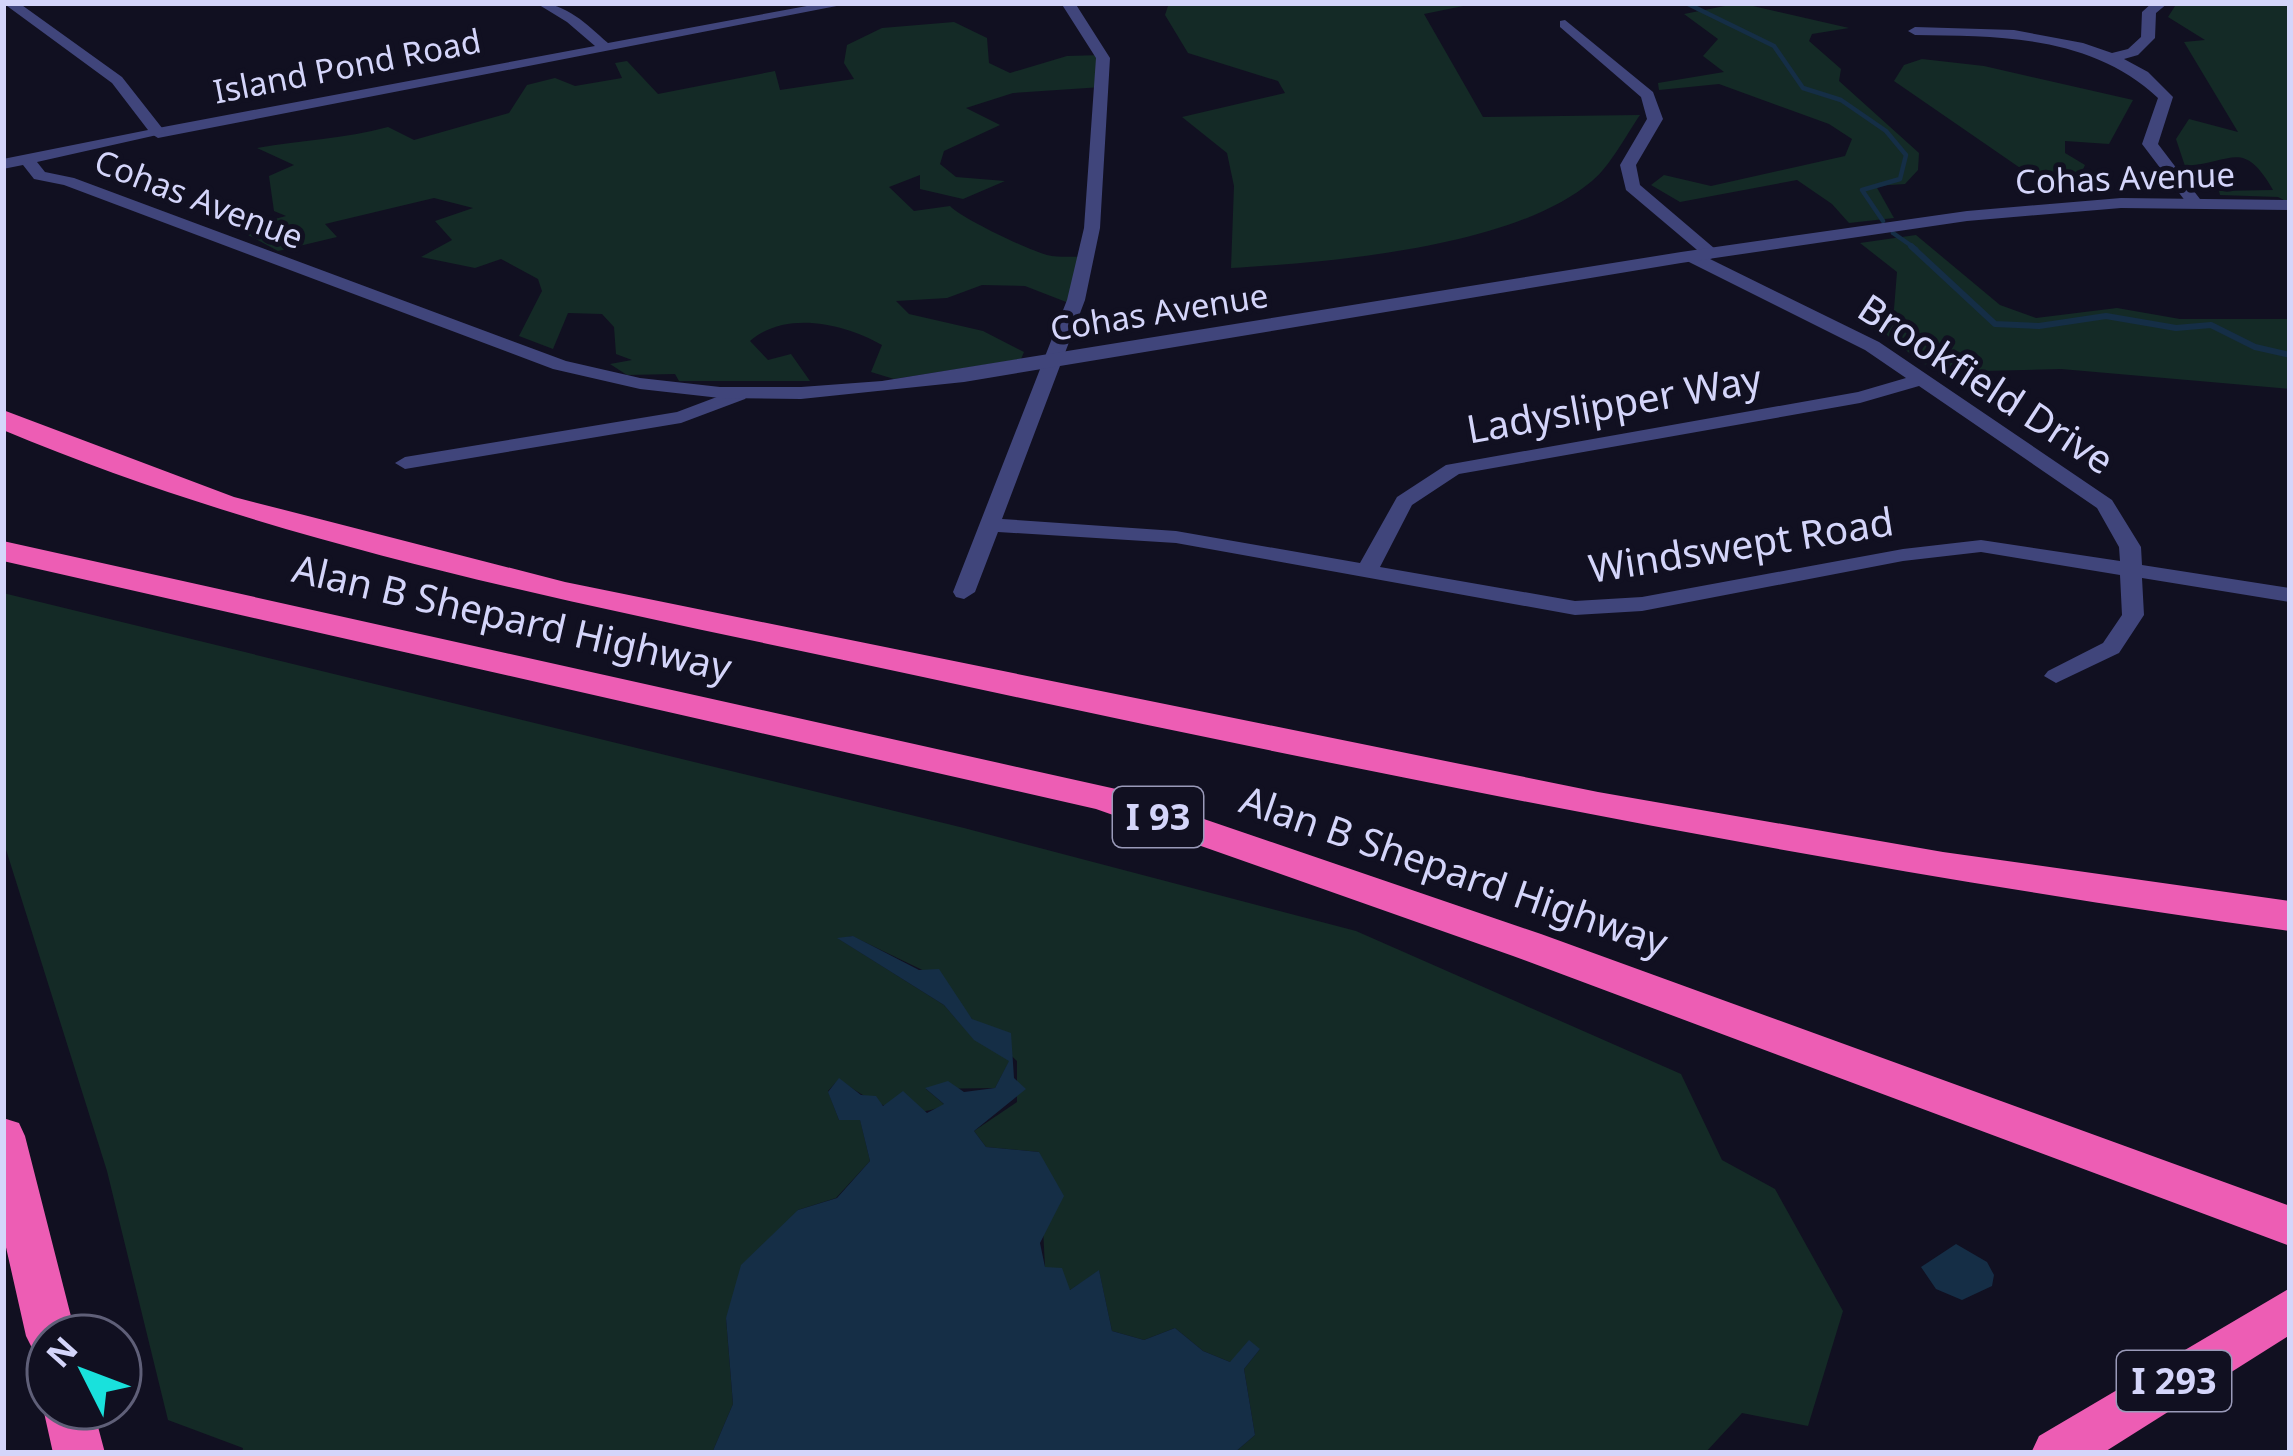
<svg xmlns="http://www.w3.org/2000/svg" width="2293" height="1456" font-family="'Noto Sans',sans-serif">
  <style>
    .green { fill: #142a26 }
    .water { fill: #152e46 }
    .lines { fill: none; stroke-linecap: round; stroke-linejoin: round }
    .stream-far1 { stroke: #152e46; stroke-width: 4.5 }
    .stream { stroke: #152e46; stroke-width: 6 }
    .minor { fill: #40457b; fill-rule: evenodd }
    .tertiary { fill: #40457b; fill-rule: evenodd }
    .motorway { fill: #ed5db4; fill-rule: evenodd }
    .labels { text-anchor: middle; stroke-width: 10; stroke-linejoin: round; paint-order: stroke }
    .far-street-label { font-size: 33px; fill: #d4d5fa; stroke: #111021 }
    .shield { fill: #111021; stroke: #9a9ab9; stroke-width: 3 }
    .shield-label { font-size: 36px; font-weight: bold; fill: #d4d5fa }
    .street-label { font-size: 39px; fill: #d4d5fa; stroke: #111021 }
  </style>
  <rect width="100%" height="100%" fill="#111021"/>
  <path class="green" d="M 1169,3 L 1478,3 L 1424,14 L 1483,117 L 1640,115 C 1626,135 1611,165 1592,181 C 1513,248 1331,262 1231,268 L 1234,186 L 1227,153 L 1182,117 L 1285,93 L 1278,81 L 1188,53 L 1165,15 Z
    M 1740,3 L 1849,28 L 1812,34 L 1809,41 L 1841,69 L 1839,81 L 1919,153 L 1918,170 L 1905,184 L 1876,186 L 1894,218 L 1849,223 L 1832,204 L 1797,180 L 1680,202 L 1651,185 L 1664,175 L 1711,186 L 1845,156 L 1852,139 L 1829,124 L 1719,84 L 1659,90 L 1658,83 L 1724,72 L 1703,56 L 1718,39 L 1684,14 Z
    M 2177,3 L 2290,5 L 2290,203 L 2278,197 L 2220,195 L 2219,191 L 2273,190 C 2243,138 2233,163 2185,166 L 2176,139 L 2189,119 L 2238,132 L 2184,42 L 2205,40 L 2168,17 Z
    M 954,22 L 987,38 L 989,63 L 1010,73 L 1067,56 L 1102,55 L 1102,87 L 1013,93 L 966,108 L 1000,125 L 944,151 L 940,164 L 956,177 L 1005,181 L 963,199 L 920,189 L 920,175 L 889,187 L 914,211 L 950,206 C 961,218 1030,251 1047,255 C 1060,258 1074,256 1087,257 L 1074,305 L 1025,286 L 982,285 L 947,298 L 896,301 L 909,314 L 983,331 L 1024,352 L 1021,359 L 894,379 L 871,372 L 882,345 C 844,323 785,310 750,341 L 768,360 L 791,354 L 810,381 L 679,381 L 675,374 L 627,375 L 610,364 L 632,360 L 616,354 L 614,327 L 602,314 L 568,313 L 553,349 L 519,336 L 542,291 L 538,279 L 501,259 L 475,268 L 421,257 L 452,240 L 435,221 L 473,208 L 434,198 L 325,224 L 337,237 L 278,251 L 237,229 L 286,216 L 274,211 L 269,176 L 294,165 L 257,148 C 302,140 344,139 388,127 L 414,140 L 509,113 L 527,85 L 555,78 L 575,86 L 622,78 L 615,63 L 627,61 L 658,94 L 775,71 L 780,90 L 854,79 L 844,63 L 847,45 L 882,28 Z
    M 1922,59 L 1984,66 L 2133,100 L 2109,144 L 2065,141 L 2065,153 L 2085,165 L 2080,176 L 2059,176 L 2058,194 L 1894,81 L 1904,65 Z
    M 1916,235 L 2000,305 L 2036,318 L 2117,308 L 2180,319 L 2290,319 L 2290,389 L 2061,369 L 1982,371 L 1923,364 L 1882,331 L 1894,309 L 1897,272 L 1860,243 Z
    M 3,593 L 964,828 L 1356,931 L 1681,1074 L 1722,1160 L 1775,1189 L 1843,1311 L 1808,1426 L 1742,1413 L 1705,1453 L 1234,1453 L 1255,1435 L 1244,1369 L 1260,1349 L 1230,1362 L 1203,1351 L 1175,1328 L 1144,1340 L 1112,1331 L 1099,1271 L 1070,1290 L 1045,1267 L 1039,1152 L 986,1147 L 974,1131 L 1017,1102 L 1017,1061 L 972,1019 L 941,979 L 852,936 L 839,939 L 944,1005 L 974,1039 L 1010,1060 L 995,1088 L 926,1089 L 945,1105 C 907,1123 870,1102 839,1079 L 828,1091 L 839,1120 L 860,1119 L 870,1161 L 836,1198 L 798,1210 L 726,1318 L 733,1404 L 712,1453 L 242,1453 L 243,1448 L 168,1420 L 107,1171 L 3,840 Z"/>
  <path class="water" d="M 853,936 L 919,970 L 939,969 L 972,1019 L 1011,1033 L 1014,1078 L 1026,1089 L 974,1131 L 986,1147 L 1039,1152 L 1064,1196 L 1040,1243 L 1045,1267 L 1062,1268 L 1070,1290 L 1099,1270 L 1112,1331 L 1144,1340 L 1175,1328 L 1203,1351 L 1230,1362 L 1249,1340 L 1260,1349 L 1244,1369 L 1255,1435 L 1234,1453 L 712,1453 L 733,1404 L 726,1318 L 741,1265 L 798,1210 L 837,1198 L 870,1161 L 860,1120 L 839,1120 L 828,1092 L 839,1078 L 861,1095 L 876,1096 L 883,1106 L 903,1091 L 927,1113 L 944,1104 L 925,1088 L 948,1081 L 964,1092 L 995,1088 L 1009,1061 L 974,1040 L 944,1005 L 837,938 Z
    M 1956,1244 L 1987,1262 L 1994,1275 L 1992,1286 L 1962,1300 L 1936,1289 L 1921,1267 Z"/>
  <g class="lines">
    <path class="stream-far1" d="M 1686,3 L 1774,46 L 1803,88 L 1841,100 L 1886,131 L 1906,155 L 1900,179 L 1862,190 L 1883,221
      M 1893,233 L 1916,249"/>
    <path class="stream" d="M 1911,246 L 1995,324 L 2039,326 L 2106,316 L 2176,328 L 2211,325 L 2255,347 L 2290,355"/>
    <path class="minor" d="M 536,3 C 567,3 586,24 608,43 L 823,3 L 852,3 L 158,138 L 150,133 L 158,128 L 595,46 L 567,22 Z
      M 1061,3 L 1075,3 L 1110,58 L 1100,228 L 1085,300 L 1002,519 L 1176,531 L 1360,563 L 1397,497 L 1446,465 L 1858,392 L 1906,378 L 1865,350 L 1687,261 L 1687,253 L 1703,255 L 1626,190 L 1620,165 L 1647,119 L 1641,97 L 1560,27 L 1560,21 L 1565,20 L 1653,92 L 1663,119 L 1636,165 L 1640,185 L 1721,254 L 1710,259 L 1879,342 L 2112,500 L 2141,547 L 2142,565 L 2290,588 L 2290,602 L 2142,578 L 2144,615 L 2119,653 L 2056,683 L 2044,676 L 2048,671 L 2103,643 L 2122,615 L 2120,575 L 1981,552 L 1903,561 L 1642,611 L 1575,615 L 1176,543 L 998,532 L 975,592 L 964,599 L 956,597 L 953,592 L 1067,300 L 1084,228 L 1096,58 ZM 1919,386 L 2097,508 L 2119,547 L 2120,561 L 1981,540 L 1903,549 L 1642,597 L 1575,601 L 1380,567 L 1412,505 L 1459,474 L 1860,403 Z
      M 2152,3 L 2168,3 L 2156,13 L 2155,38 L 2138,55 L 2124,59 L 2148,72 L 2173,97 L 2158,144 L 2203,203 L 2195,208 L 2189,206 L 2142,144 L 2158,98 C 2092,36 2002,36 1915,35 L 1908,31 L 1915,27 L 2014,30 L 2083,43 L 2112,53 L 2128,49 L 2141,37 L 2142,12 Z
      M 738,389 L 748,395 L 745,399 L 681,423 L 405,469 L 395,463 L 405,457 L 677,412 Z"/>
    <path class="tertiary" d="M 3,3 L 19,3 L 122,77 L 166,133 L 37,162 L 45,172 L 74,178 L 566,361 L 640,378 L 720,387 L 801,387 L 882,381 L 1681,252 L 1967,211 L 2121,198 L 2290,200 L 2290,210 L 2121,208 L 1967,221 L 1681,263 L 964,382 L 801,399 L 720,398 L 640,389 L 553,369 L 64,185 L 34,179 L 23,165 L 3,169 L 3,159 L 148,130 L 112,83 Z"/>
    <path class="motorway" d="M 3,410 L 234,497 L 565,582 L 1598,792 L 1943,852 L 2290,901 L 2290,931 C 1830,867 1377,775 923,677 C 611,609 299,554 3,430 Z
      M 3,541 L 1116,789 L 1541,934 L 2290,1206 L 2290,1246 L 1513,956 L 1096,809 L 3,561 Z
      M 3,1118 L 19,1123 L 25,1136 L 76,1336 L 48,1336 L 48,1357 L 34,1352 L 26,1336 L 3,1234 Z
      M 2290,1288 L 2290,1335 L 2103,1453 L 2031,1453 L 2039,1436 Z
      M 48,1396 L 48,1408 L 93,1408 L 105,1453 L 53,1453 L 43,1408 Z"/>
  </g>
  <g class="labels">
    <g class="far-street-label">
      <text transform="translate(347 66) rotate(-11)" y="12">Island Pond Road</text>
      <text transform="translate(2125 178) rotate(-2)" y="12">Cohas Avenue</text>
      <text transform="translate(199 199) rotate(21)" y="12">Cohas Avenue</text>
      <text transform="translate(1159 312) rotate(-9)" y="12">Cohas Avenue</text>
    </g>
    <g class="shield">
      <rect x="1113" y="787" width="90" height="60" rx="9"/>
      <rect x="2117" y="1351" width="114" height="60" rx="9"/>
    </g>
    <g class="shield-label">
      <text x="1158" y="830">I 93</text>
      <text x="2174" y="1394">I 293</text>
    </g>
    <g class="street-label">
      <text transform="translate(1986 384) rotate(33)" y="14">Brookfield Drive</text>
      <text transform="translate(1614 404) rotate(-10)" y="14">Ladyslipper Way</text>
      <text transform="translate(1741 545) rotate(-9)" y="14">Windswept Road</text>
      <text transform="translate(512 618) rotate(13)" y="14">Alan B Shepard Highway</text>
      <text transform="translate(1454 871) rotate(19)" y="14">Alan B Shepard Highway</text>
    </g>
  </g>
  <rect width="2293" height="1456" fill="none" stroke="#d4d5fa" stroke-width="12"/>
  <g transform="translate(84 1372) rotate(312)"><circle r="57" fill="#111021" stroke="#5f5f78" stroke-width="3"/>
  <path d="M0-9L21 45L0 30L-21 45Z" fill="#19e1dc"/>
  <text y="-18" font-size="33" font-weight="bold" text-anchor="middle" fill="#d4d5fa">N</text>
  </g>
</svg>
